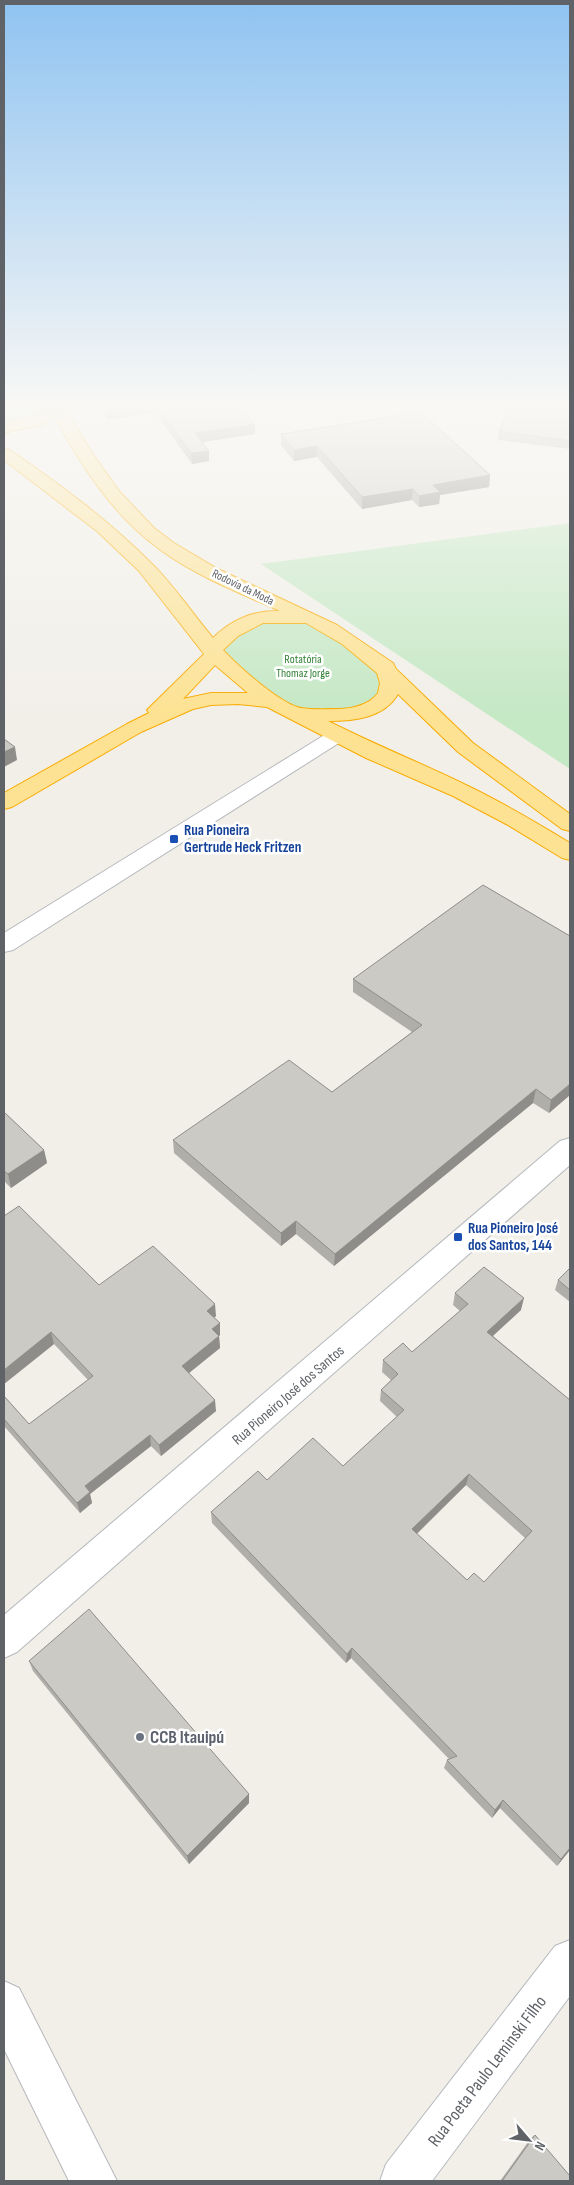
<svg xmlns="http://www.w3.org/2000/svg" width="574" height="2185" font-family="'Sofia Sans Condensed',sans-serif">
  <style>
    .green { fill: #c5e8c5 }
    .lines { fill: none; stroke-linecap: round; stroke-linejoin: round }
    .minor-casing { stroke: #b5b8bc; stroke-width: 2 }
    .highway-casing { stroke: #f9ab00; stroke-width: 2 }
    .minor { fill: #fff; fill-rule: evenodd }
    .highway { fill: #fde293; fill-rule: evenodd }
    .wall { fill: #afaea9; fill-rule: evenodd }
    .shaded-wall { fill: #8f8d8a }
    .building { fill: #cccac5; stroke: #8f8d8a; fill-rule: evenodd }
    .transit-dot { fill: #1a4fb4; stroke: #fff; stroke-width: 2 }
    .worship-dot { fill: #6b7280; stroke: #fff; stroke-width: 2 }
    .labels { text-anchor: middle; stroke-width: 5; stroke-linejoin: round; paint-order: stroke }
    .far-street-label { font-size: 12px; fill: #5f6368; stroke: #fff }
    .far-park-label { font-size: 12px; fill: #348238; stroke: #fff }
    .transit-label { font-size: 15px; font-weight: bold; fill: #164399; stroke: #fff; text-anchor: start }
    .street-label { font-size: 15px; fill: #5f6368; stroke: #fff }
    .near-worship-label { font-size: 18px; font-weight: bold; fill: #5b616d; stroke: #fff; text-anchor: start }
    .near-street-label { font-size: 18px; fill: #5f6368; stroke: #fff }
  </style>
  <rect width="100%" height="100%" fill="#f1efe8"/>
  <path class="green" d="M 4,409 L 52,409 C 43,420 18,428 4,428 Z
    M 570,523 L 570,769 L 261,564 L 556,525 Z
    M 253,620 L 319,623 L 390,684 L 359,713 L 285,708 L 215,654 Z"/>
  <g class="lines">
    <g class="minor-casing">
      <path id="minor" d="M 338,729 L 345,731 L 349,735 L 345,739 L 13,950 L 4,952 L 4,933 L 331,731 Z
        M 570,1138 L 570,1165 L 17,1652 L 4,1658 L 4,1615 L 560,1141 Z
        M 570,1940 L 570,1996 L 432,2181 L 380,2181 L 386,2164 L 555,1946 Z
        M 4,1981 L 19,1988 L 117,2181 L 69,2181 L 4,2049 Z"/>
    </g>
    <g class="highway-casing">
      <path id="highway" d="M 44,409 L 65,409 L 92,453 L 119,491 L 154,528 L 174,543 L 216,568 L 337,625 L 393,663 L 396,669 L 473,743 L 570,814 L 570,831 L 562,829 L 458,752 L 398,694 C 384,718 354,721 328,721 C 375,745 424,764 470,787 C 505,804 537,823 570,843 L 570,860 L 562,858 L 508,825 L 453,796 L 366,758 L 267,707 L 238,704 L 211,705 L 193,709 L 141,732 L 12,807 L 4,809 L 4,793 L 127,724 L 149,713 L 147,710 L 204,654 L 139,571 L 98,532 L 4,460 L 4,448 L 10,450 C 59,484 107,519 150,562 C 173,584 192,613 213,638 C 231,620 254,610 280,611 C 240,593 198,577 162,551 C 114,517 81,466 54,415 L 44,424 L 4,433 L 4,423 L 34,417 ZM 263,623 L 306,623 L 342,644 L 377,673 L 380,683 L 378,693 C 369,705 354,708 340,709 C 327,709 312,710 301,708 C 280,704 238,666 223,650 L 238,636 ZM 215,665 L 248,693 L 211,693 L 183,699 Z"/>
    </g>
    <use href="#minor" class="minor"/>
    <use href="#highway" class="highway"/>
  </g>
  <path class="wall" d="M 102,409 L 242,409 L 255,434 L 202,442 L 209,451 L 209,461 L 192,464 L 155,413 L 107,419 Z
    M 485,409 L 570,409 L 570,449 L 498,440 L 499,431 L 507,412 L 485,410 Z
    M 281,434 L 490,475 L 489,487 L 440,495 L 439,504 L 419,507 L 412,500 L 362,509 L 317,457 L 294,461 L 281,445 Z
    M 353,979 L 570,1095 L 549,1113 L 533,1103 L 334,1266 L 296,1234 L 281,1246 L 174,1153 L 173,1140 L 332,1092 L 412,1032 L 353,992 Z
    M 4,1112 L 44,1150 L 47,1163 L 11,1188 L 4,1181 Z
    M 4,1216 L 99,1285 L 216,1316 L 214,1318 L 220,1323 L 220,1335 L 219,1336 L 220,1348 L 188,1373 L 216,1411 L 161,1456 L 151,1446 L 90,1494 L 92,1503 L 80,1513 L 4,1426 L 4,1396 L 29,1424 L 88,1380 L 54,1344 L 4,1384 Z
    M 570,1268 L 570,1302 L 555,1290 L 558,1280 Z
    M 455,1293 L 521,1310 L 493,1336 L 570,1400 L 570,1850 L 557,1866 L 500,1808 L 492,1818 L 444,1768 L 447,1760 L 449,1759 L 351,1658 L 346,1663 L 212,1523 L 211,1512 L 267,1480 L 343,1466 L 397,1417 L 380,1401 L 381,1390 L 391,1380 L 382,1372 L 383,1360 L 412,1352 L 460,1311 L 453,1305 ZM 466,1485 L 525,1538 L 484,1582 L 467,1580 L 417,1534 Z
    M 29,1661 L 249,1803 L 189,1864 L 33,1671 Z
    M 535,2135 L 570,2181 L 500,2181 L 531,2138 Z"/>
  <path class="shaded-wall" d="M 106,409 L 154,409 L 155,413 L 107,419 Z
    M 252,409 L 262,409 L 252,410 Z
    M 255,424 L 255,434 L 196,443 L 195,433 Z
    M 317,446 L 317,457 L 294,461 L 294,450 Z
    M 209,451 L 209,461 L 192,464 L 191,453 Z
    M 490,475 L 489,487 L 440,495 L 439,504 L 419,507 L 419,496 L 433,485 Z
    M 413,489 L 412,500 L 362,509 L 362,497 Z
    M 15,747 L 17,760 L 4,767 L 4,752 Z
    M 570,1084 L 570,1095 L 549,1113 L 551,1100 Z
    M 536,1089 L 533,1103 L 334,1266 L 335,1254 Z
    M 44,1150 L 47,1163 L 11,1188 L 8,1174 Z
    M 296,1221 L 296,1234 L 281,1246 L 281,1233 Z
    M 524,1298 L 521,1310 L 485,1343 L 487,1332 Z
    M 215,1304 L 216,1316 L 208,1322 L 207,1311 Z
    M 220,1323 L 220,1335 L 213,1341 L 212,1329 Z
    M 51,1332 L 54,1344 L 4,1384 L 4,1370 Z
    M 219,1336 L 220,1348 L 183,1378 L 182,1366 Z
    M 215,1400 L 216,1411 L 161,1456 L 159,1445 Z
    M 150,1435 L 151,1446 L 90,1494 L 92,1503 L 80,1513 L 77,1503 L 85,1486 Z
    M 469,1474 L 466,1485 L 410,1540 L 412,1529 Z
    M 352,1648 L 351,1658 L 346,1663 L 347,1654 Z
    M 249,1794 L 249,1803 L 189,1864 L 187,1856 Z
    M 503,1800 L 500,1808 L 492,1818 L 495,1810 Z
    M 570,1848 L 570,1850 L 557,1866 L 561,1859 Z"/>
  <path class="building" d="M 158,409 L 242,409 L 255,424 L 195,433 L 209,451 L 191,453 Z
    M 508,409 L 570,409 L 570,441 L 499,431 Z
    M 421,412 L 490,475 L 433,485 L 440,492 L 419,496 L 413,489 L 362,497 L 317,446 L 294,450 L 281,434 Z
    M 4,739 L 15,747 L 4,752 Z
    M 483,885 L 570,936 L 570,1084 L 551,1100 L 536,1089 L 335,1254 L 296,1221 L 281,1233 L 173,1140 L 289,1060 L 332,1092 L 422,1025 L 353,979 Z
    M 4,1112 L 44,1150 L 8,1174 L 4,1171 Z
    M 19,1206 L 99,1285 L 153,1246 L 215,1304 L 207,1311 L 220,1323 L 212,1329 L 219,1336 L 182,1366 L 215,1400 L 159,1445 L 150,1435 L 85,1486 L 90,1492 L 77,1503 L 4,1419 L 4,1396 L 29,1424 L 93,1376 L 51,1332 L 4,1370 L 4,1216 Z
    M 484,1267 L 524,1298 L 487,1332 L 570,1400 L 570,1848 L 561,1859 L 503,1800 L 495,1810 L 447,1760 L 457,1756 L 352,1648 L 347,1654 L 211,1512 L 258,1471 L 267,1480 L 313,1438 L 343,1466 L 404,1410 L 381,1390 L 398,1374 L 383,1360 L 403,1343 L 412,1352 L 468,1304 L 455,1293 ZM 469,1474 L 532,1531 L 484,1582 L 474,1573 L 467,1580 L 412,1529 Z
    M 570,1268 L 570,1290 L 558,1280 Z
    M 89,1609 L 249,1794 L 187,1856 L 29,1661 Z
    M 535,2135 L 570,2176 L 570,2181 L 502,2181 Z"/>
  <linearGradient id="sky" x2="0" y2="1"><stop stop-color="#8fc3f1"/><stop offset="0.57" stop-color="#f9f8f5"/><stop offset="1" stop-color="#f9f8f5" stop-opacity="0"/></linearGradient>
  <rect width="574" height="714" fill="url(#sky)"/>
  <g class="transit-dot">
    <rect x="169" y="834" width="10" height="10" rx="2.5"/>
    <rect x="453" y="1232" width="10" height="10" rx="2.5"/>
  </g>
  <circle class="worship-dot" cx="140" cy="1737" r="5"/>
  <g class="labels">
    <g class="far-street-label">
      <text transform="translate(243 587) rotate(26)" y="4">Rodovia da Moda</text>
    </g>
    <g class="far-park-label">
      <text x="303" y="663">Rotatória<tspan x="303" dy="14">Thomaz Jorge</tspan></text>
    </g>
    <g class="transit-label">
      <text x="184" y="835">Rua Pioneira<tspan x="184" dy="17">Gertrude Heck Fritzen</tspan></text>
      <text x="468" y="1233">Rua Pioneiro José<tspan x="468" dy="17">dos Santos, 144</tspan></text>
    </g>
    <g class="street-label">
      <text transform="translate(288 1395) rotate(-41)" y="5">Rua Pioneiro José dos Santos</text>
    </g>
    <g class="near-worship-label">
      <text x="150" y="1743">CCB Itauipú</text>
    </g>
    <g class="near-street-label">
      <text transform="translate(487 2071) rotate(-53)" y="6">Rua Poeta Paulo Leminski Filho</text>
    </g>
  </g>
  <rect width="574" height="2185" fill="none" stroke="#5f6368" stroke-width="10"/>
  <g transform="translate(529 2140) rotate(118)" stroke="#ffffff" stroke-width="4" paint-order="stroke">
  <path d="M0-4L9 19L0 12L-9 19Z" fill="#5f6368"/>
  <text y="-8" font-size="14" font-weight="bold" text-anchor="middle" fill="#5f6368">N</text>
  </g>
</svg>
